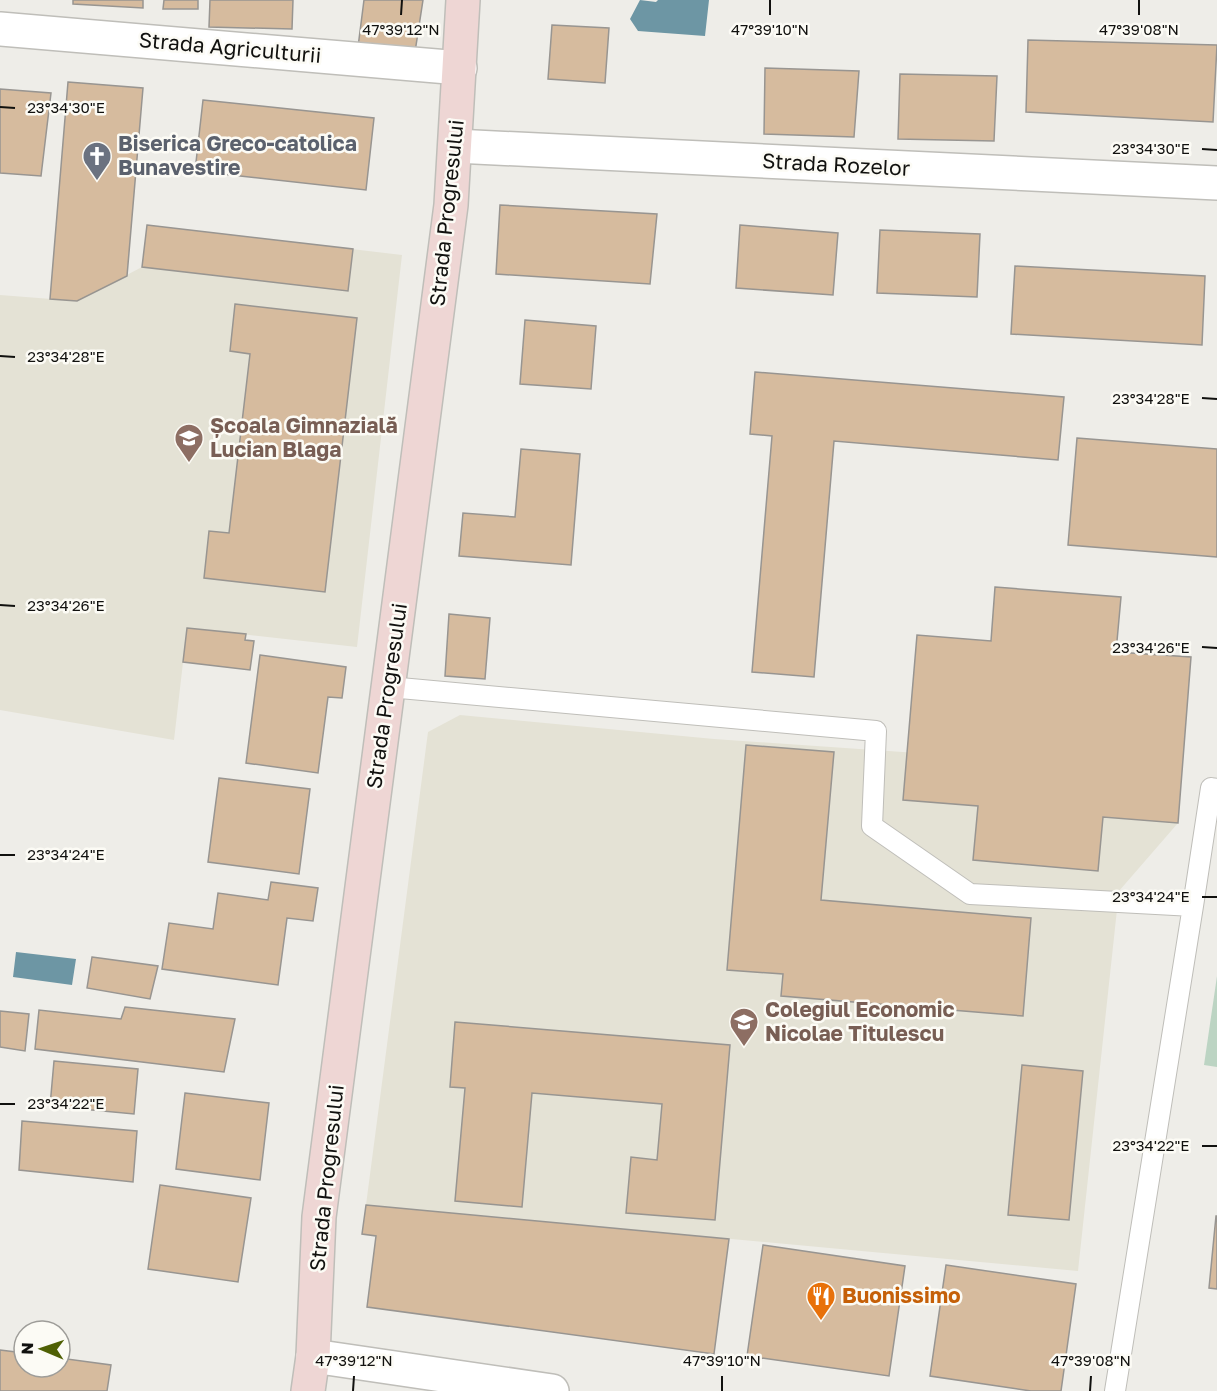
<svg xmlns="http://www.w3.org/2000/svg" width="1217" height="1391" font-family="'Golos Text',sans-serif">
  <style>
    .built { fill: #e4e2d5 }
    .green { fill: #bcd4c3 }
    .water { fill: #6d96a4 }
    .building { fill: #d6bb9e; stroke: #989591; stroke-width: 1.5 }
    .lines { fill: none; stroke-linecap: round; stroke-linejoin: round }
    .lane-casing { stroke: #bfbeb9; stroke-width: 22 }
    .street-casing { stroke: #bfbeb9; stroke-width: 36 }
    .secondary-casing { stroke: #bfbeb9; stroke-width: 36 }
    .lane { stroke: #fff; stroke-width: 20 }
    .street { stroke: #fff; stroke-width: 33 }
    .secondary { stroke: #eed6d4; stroke-width: 33 }
    .ticks { fill: none; stroke: #11110f; stroke-width: 2 }
    .labels { text-anchor: middle; stroke-width: 5; stroke-linejoin: round; paint-order: stroke }
    .street-label { font-size: 21px; fill: #11110f; stroke: #fcfbf5 }
    .worship-label { font-size: 21px; font-weight: bold; fill: #5b616d; stroke: #fcfbf5; text-anchor: start }
    .education-label { font-size: 21px; font-weight: bold; fill: #785e54; stroke: #fcfbf5; text-anchor: start }
    .food-label { font-size: 21px; font-weight: bold; fill: #c56008; stroke: #fcfbf5; text-anchor: start }
    .ticks-label { font-size: 15px; text-anchor: middle; fill: #11110f; stroke: #fcfbf5; stroke-width: 5; stroke-linejoin: round; paint-order: stroke }
  </style>
  <rect width="100%" height="100%" fill="#eeede8"/>
  <path class="built" d="M 147,225 L 402,255 L 357,647 L 187,628 L 174,740 L 0,710 L 0,295 L 77,301 L 142,267 Z
    M 460,715 L 714,739 L 1177,771 L 1178,823 L 1119,891 L 1078,1271 L 366,1205 L 428,732 Z"/>
  <path class="green" d="M 1217,976 L 1217,1067 L 1204,1065 Z"/>
  <path class="water" d="M 640,0 L 656,2 L 658,0 L 709,0 L 705,36 L 638,31 L 630,19 Z
    M 16,952 L 76,959 L 72,985 L 13,977 Z"/>
  <path class="building" d="M 73,0 L 143,0 L 143,8 L 73,4 Z
    M 164,0 L 198,0 L 198,9 L 163,9 Z
    M 210,0 L 293,0 L 292,29 L 209,27 Z
    M 364,0 L 423,0 L 415,52 L 358,47 Z
    M 552,25 L 609,28 L 605,83 L 548,79 Z
    M 1028,40 L 1217,45 L 1213,122 L 1026,112 Z
    M 765,68 L 859,71 L 854,137 L 764,134 Z
    M 900,74 L 997,76 L 994,141 L 898,139 Z
    M 68,82 L 143,88 L 127,276 L 77,301 L 50,299 Z
    M 0,89 L 51,93 L 41,176 L 0,173 Z
    M 203,100 L 374,118 L 366,190 L 195,171 Z
    M 500,205 L 657,214 L 650,284 L 496,274 Z
    M 147,225 L 353,249 L 348,291 L 142,267 Z
    M 740,225 L 838,233 L 833,295 L 736,288 Z
    M 880,230 L 980,234 L 977,297 L 877,293 Z
    M 1015,266 L 1205,276 L 1202,345 L 1011,334 Z
    M 235,304 L 357,318 L 325,592 L 204,578 L 209,531 L 229,533 L 250,354 L 230,351 Z
    M 525,320 L 596,326 L 591,389 L 520,384 Z
    M 755,372 L 1064,397 L 1058,460 L 834,441 L 814,677 L 752,672 L 772,436 L 750,434 Z
    M 1077,438 L 1217,449 L 1217,557 L 1068,545 Z
    M 521,449 L 580,454 L 571,565 L 459,556 L 463,513 L 515,517 Z
    M 995,587 L 1121,597 L 1116,652 L 1191,657 L 1178,823 L 1103,817 L 1098,871 L 973,860 L 978,806 L 903,800 L 917,635 L 991,641 Z
    M 449,614 L 490,618 L 485,679 L 445,676 Z
    M 187,628 L 246,634 L 245,640 L 254,641 L 250,670 L 183,662 Z
    M 260,655 L 346,667 L 342,698 L 328,697 L 318,773 L 246,763 Z
    M 746,745 L 834,752 L 821,900 L 1031,918 L 1023,1016 L 781,996 L 783,974 L 727,970 Z
    M 219,778 L 310,789 L 299,874 L 208,862 Z
    M 271,882 L 318,888 L 313,921 L 287,918 L 278,985 L 162,969 L 169,923 L 213,929 L 218,893 L 268,900 Z
    M 92,957 L 158,966 L 150,999 L 87,988 Z
    M 125,1007 L 235,1019 L 224,1072 L 35,1049 L 39,1010 L 121,1019 Z
    M 0,1011 L 29,1014 L 25,1051 L 0,1047 Z
    M 455,1022 L 730,1045 L 715,1220 L 626,1213 L 631,1157 L 657,1160 L 662,1104 L 532,1093 L 522,1207 L 455,1201 L 465,1088 L 450,1087 Z
    M 54,1061 L 138,1069 L 134,1114 L 50,1106 Z
    M 1022,1065 L 1083,1071 L 1069,1220 L 1008,1215 Z
    M 185,1093 L 269,1103 L 260,1180 L 176,1169 Z
    M 22,1121 L 137,1131 L 133,1182 L 19,1170 Z
    M 160,1185 L 251,1198 L 238,1282 L 148,1269 Z
    M 366,1205 L 729,1239 L 714,1354 L 367,1307 L 376,1236 L 362,1234 Z
    M 1216,1216 L 1217,1216 L 1217,1289 L 1209,1288 Z
    M 763,1245 L 905,1266 L 889,1376 L 747,1356 Z
    M 946,1265 L 1076,1284 L 1061,1391 L 1031,1391 L 930,1376 Z
    M 0,1350 L 24,1353 L 24,1367 L 60,1367 L 60,1358 L 111,1365 L 107,1391 L 0,1391 Z"/>
  <g class="lines">
    <g class="lane-casing">
      <path id="lane" d="M 389,687 L 876,731 L 872,826 L 970,894 L 1193,906 L 1211,788 L 1217,789
        M 1115,1391 L 1193,906"/>
    </g>
    <g class="street-casing">
      <path id="street" d="M 0,29 L 460,68
        M 455,146 L 1217,183
        M 313,1356 L 552,1391"/>
    </g>
    <g class="secondary-casing">
      <path id="secondary" d="M 308,1391 L 313,1356 L 319,1217 L 451,205 L 463,0"/>
    </g>
    <use href="#lane" class="lane"/>
    <use href="#street" class="street"/>
    <use href="#secondary" class="secondary"/>
  </g>
  <path class="ticks" d="M 401,15 L 402,0M 770,15 L 770,0M 1139,15 L 1139,0M 0,107 L 15,108M 1202,149 L 1217,150M 0,356 L 15,357M 1202,398 L 1217,399M 0,605 L 15,606M 1202,647 L 1217,648M 0,855 L 15,855M 1202,897 L 1217,897M 0,1104 L 15,1104M 1202,1146 L 1217,1146M 353,1391 L 354,1376M 722,1391 L 722,1376M 1090,1391 L 1091,1376"/>
  <defs>
    <g id="church-pin" transform="scale(1.5)"><path d="M0 17L-7.5 6A9.5 9.5 0 1 1 7.5 6Z" fill="#6b7280" stroke="#fcfbf5"/><path d="M-1.2-6h2.4v3.5h3.3v2.4h-3.3V6h-2.4V-.1h-3.3v-2.4h3.3Z" fill="#fff"/></g>
    <g id="school-pin" transform="scale(1.5)"><path d="M0 17L-7.5 6A9.5 9.5 0 1 1 7.5 6Z" fill="#8d6e63" stroke="#fcfbf5"/><path d="M0-5L7-2L0 1L-7-2ZM-4 1L0 2.5L4 1V4Q0 6-4 4Z" fill="#fff"/></g>
    <g id="university-pin" transform="scale(1.5)"><path d="M0 17L-7.5 6A9.5 9.5 0 1 1 7.5 6Z" fill="#8d6e63" stroke="#fcfbf5"/><path d="M0-5L7-2L0 1L-7-2ZM-4 1L0 2.5L4 1V4Q0 6-4 4Z" fill="#fff"/></g>
    <g id="restaurant-pin" transform="scale(1.5)"><path d="M0 17L-7.5 6A9.5 9.5 0 1 1 7.5 6Z" fill="#e8710a" stroke="#fcfbf5"/><path d="M-5-6h1v4h1v-4h1v4h1v-4h1v5L-1.5 .5V6h-2V.5L-5-1ZM5-6V6H3V1.5H1.5Q1.5-4 5-6Z" fill="#fff"/></g>
  </defs>
  <g fill-rule="evenodd">
    <use href="#church-pin" x="97" y="156"/>
    <use href="#school-pin" x="189" y="438"/>
    <use href="#university-pin" x="744" y="1022"/>
    <use href="#restaurant-pin" x="821" y="1296"/>
  </g>
  <g class="labels">
    <g class="street-label">
      <text transform="translate(230 48) rotate(5)" y="7">Strada Agriculturii</text>
      <text transform="translate(836 165) rotate(3)" y="7">Strada Rozelor</text>
      <text transform="translate(447 213) rotate(-84)" y="7">Strada Progresului</text>
      <text transform="translate(387 696) rotate(-82)" y="7">Strada Progresului</text>
      <text transform="translate(327 1178) rotate(-84)" y="7">Strada Progresului</text>
    </g>
    <g class="worship-label">
      <text x="118" y="151">Biserica Greco-catolica<tspan x="118" dy="24">Bunavestire</tspan></text>
    </g>
    <g class="education-label">
      <text x="210" y="433">Școala Gimnazială<tspan x="210" dy="24">Lucian Blaga</tspan></text>
      <text x="765" y="1017">Colegiul Economic<tspan x="765" dy="24">Nicolae Titulescu</tspan></text>
    </g>
    <g class="food-label">
      <text x="842" y="1303">Buonissimo</text>
    </g>
  </g>
  <g class="ticks-label">
    <text x="401" y="35">47°39'12"N</text>
    <text x="770" y="35">47°39'10"N</text>
    <text x="1139" y="35">47°39'08"N</text>
    <text x="66" y="113">23°34'30"E</text>
    <text x="1151" y="154">23°34'30"E</text>
    <text x="66" y="362">23°34'28"E</text>
    <text x="1151" y="404">23°34'28"E</text>
    <text x="66" y="611">23°34'26"E</text>
    <text x="1151" y="653">23°34'26"E</text>
    <text x="66" y="860">23°34'24"E</text>
    <text x="1151" y="902">23°34'24"E</text>
    <text x="66" y="1109">23°34'22"E</text>
    <text x="1151" y="1151">23°34'22"E</text>
    <text x="354" y="1366">47°39'12"N</text>
    <text x="722" y="1366">47°39'10"N</text>
    <text x="1091" y="1366">47°39'08"N</text>
  </g>
  <g transform="translate(42 1349) rotate(272)"><circle r="28" fill="#fcfbf5" stroke="#9e9d99" stroke-width="1.5"/>
  <path d="M0-4.5L10 22L0 15L-10 22Z" fill="#4f6004"/>
  <text y="-9" font-size="16" font-weight="bold" text-anchor="middle" fill="#11110f">N</text>
  </g>
</svg>
